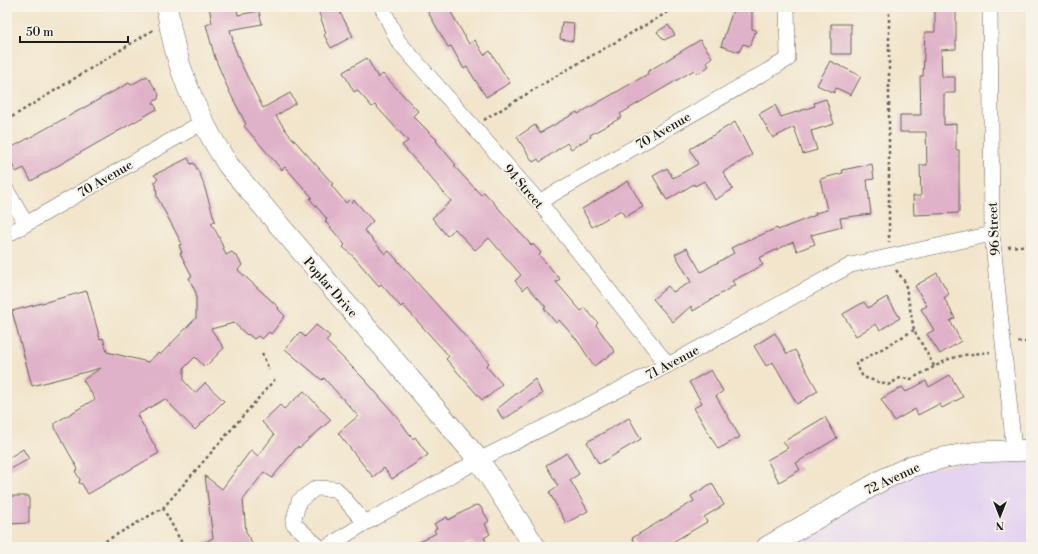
<svg xmlns="http://www.w3.org/2000/svg" width="1038" height="554" font-family="'Libre Bodoni',serif">
  <style>
    .built { fill: #e4d3f1 }
    .building { fill: #e0b2c9 }
    .lines { fill: none; stroke-linecap: round; stroke-linejoin: round }
    .street-casing { stroke: #67625a; stroke-width: 16 }
    .secondary-casing { stroke: #67625a; stroke-width: 22 }
    .path { stroke: #67625a; stroke-width: 2.5; stroke-dasharray: 3 3; stroke-linecap: butt }
    .street { stroke: #fff; stroke-width: 15 }
    .secondary { stroke: #fff; stroke-width: 21 }
    .labels { text-anchor: middle; stroke-width: 4; stroke-linejoin: round; paint-order: stroke }
    .street-label { font-size: 13px; fill: #1c1c1c; stroke: #f7f3e8 }
  </style>
  <rect width="100%" height="100%" fill="#f7f3e8"/>
  <filter id="ink" filterUnits="userSpaceOnUse"><feTurbulence type="fractalNoise" baseFrequency=".025" numOctaves="2"/><feDisplacementMap in="SourceGraphic" scale="8" xChannelSelector="R" yChannelSelector="G"/><feConvolveMatrix kernelMatrix="1 2 1 2 8 2 1 2 1" color-interpolation-filters="sRGB"/></filter>
  <filter id="wash" filterUnits="userSpaceOnUse"><feTurbulence type="fractalNoise" baseFrequency=".012" numOctaves="4" result="noise"/><feDisplacementMap in="SourceGraphic" scale="16" xChannelSelector="R" yChannelSelector="G"/><feGaussianBlur stdDeviation="0.9" result="paint"/><feColorMatrix in="noise" values="0 0 0 0 0 0 0 0 0 0 0 0 0 0 0 0 0 1.4 0 .05"/><feComposite in="paint" operator="in"/></filter>
  <g filter="url(#wash)">
    <rect width="100%" height="100%" fill="#f2e5cc"/>
    <path class="built" d="M 1031,450 L 1031,547 L 767,547 L 884,479 Z"/>
    <g id="blocks">
      <path class="building" d="M 209,7 L 237,7 L 238,15 L 259,11 L 262,24 L 230,30 L 233,40 L 232,41 L 240,62 L 263,108 L 290,93 L 296,103 L 276,116 L 287,132 L 333,184 L 331,185 L 346,203 L 349,200 L 352,203 L 354,200 L 373,221 L 364,230 L 385,254 L 389,251 L 489,363 L 486,366 L 502,384 L 489,396 L 482,400 L 446,359 L 449,356 L 428,333 L 403,305 L 401,307 L 381,284 L 379,286 L 354,257 L 343,247 L 345,245 L 325,221 L 327,219 L 310,199 L 312,197 L 285,167 L 282,170 L 244,126 L 246,124 L 229,91 L 215,58 L 206,25 L 212,23 Z
        M 317,7 L 337,7 L 353,36 L 331,48 L 324,35 L 326,33 Z
        M 425,7 L 448,7 L 469,44 L 475,40 L 484,55 L 490,51 L 510,83 L 486,97 L 467,67 L 464,69 L 451,46 L 448,47 Z
        M 734,7 L 752,7 L 752,29 L 756,30 L 750,46 L 743,44 L 739,52 L 721,46 Z
        M 935,7 L 956,7 L 956,49 L 941,50 L 942,77 L 955,77 L 955,93 L 944,93 L 944,125 L 956,124 L 956,150 L 959,150 L 959,213 L 914,215 L 913,196 L 921,196 L 920,165 L 927,165 L 926,132 L 900,132 L 900,115 L 921,115 L 920,76 L 923,76 L 925,32 L 935,32 Z
        M 562,22 L 574,23 L 573,41 L 560,39 Z
        M 831,24 L 851,24 L 851,54 L 831,54 Z
        M 668,25 L 675,35 L 664,40 L 657,32 Z
        M 700,40 L 712,57 L 706,62 L 709,66 L 698,74 L 694,70 L 620,114 L 622,117 L 590,135 L 591,137 L 571,149 L 567,143 L 540,162 L 538,159 L 533,162 L 517,137 L 535,125 L 540,133 L 577,112 L 578,114 L 648,74 L 647,72 Z
        M 367,58 L 378,78 L 383,74 L 418,111 L 413,116 L 437,140 L 436,141 L 456,165 L 454,166 L 481,195 L 484,192 L 532,246 L 533,244 L 541,253 L 539,255 L 560,279 L 556,282 L 581,311 L 585,308 L 598,323 L 596,325 L 615,352 L 594,366 L 577,340 L 559,320 L 556,323 L 544,308 L 546,307 L 527,286 L 523,290 L 515,281 L 521,275 L 489,238 L 475,250 L 455,229 L 447,236 L 432,218 L 451,201 L 402,145 L 408,141 L 375,105 L 372,107 L 357,90 L 354,92 L 343,72 Z
        M 830,61 L 861,76 L 851,95 L 836,88 L 834,93 L 817,85 Z
        M 147,76 L 159,94 L 158,99 L 153,102 L 157,109 L 31,181 L 24,168 L 16,172 L 7,155 L 7,150 L 129,83 L 131,85 Z
        M 826,99 L 834,124 L 811,131 L 817,150 L 803,154 L 794,127 L 773,138 L 759,114 L 775,105 L 781,117 L 815,106 L 814,103 Z
        M 735,122 L 752,155 L 723,172 L 733,189 L 715,200 L 704,181 L 695,186 L 694,184 L 667,200 L 653,176 L 667,168 L 673,178 L 698,164 L 690,149 Z
        M 188,158 L 191,164 L 194,163 L 202,179 L 215,221 L 211,223 L 219,237 L 226,255 L 232,252 L 238,258 L 242,265 L 238,270 L 274,303 L 279,308 L 278,309 L 285,316 L 271,334 L 269,332 L 262,339 L 258,336 L 254,339 L 248,334 L 247,335 L 234,323 L 211,329 L 224,348 L 205,367 L 195,357 L 184,368 L 184,381 L 195,393 L 205,383 L 224,401 L 195,430 L 165,399 L 137,415 L 159,453 L 88,494 L 82,484 L 79,483 L 80,479 L 75,471 L 78,469 L 55,428 L 55,423 L 95,399 L 83,380 L 101,368 L 32,386 L 12,311 L 87,291 L 100,339 L 103,338 L 107,352 L 148,362 L 158,353 L 160,355 L 196,318 L 196,293 L 189,278 L 192,276 L 180,253 L 182,253 L 179,245 L 182,244 L 157,197 L 156,185 L 154,182 L 158,179 L 154,175 Z
        M 872,164 L 874,179 L 867,180 L 871,214 L 840,218 L 842,227 L 811,235 L 815,244 L 797,251 L 793,242 L 759,258 L 763,265 L 732,281 L 735,285 L 693,311 L 691,306 L 673,322 L 653,299 L 668,286 L 673,292 L 691,282 L 675,254 L 687,248 L 701,272 L 734,253 L 731,248 L 749,239 L 750,240 L 777,228 L 778,230 L 816,215 L 815,213 L 827,210 L 820,179 L 843,173 L 842,170 Z
        M 628,181 L 643,207 L 625,217 L 621,210 L 592,227 L 582,209 Z
        M 937,273 L 949,294 L 944,298 L 955,318 L 950,321 L 961,341 L 940,354 L 927,334 L 934,330 L 921,309 L 927,306 L 915,286 Z
        M 887,297 L 900,318 L 880,330 L 876,324 L 856,336 L 843,314 L 864,302 L 868,308 Z
        M 316,325 L 330,336 L 326,341 L 365,380 L 398,418 L 413,439 L 415,437 L 428,455 L 392,479 L 384,468 L 373,477 L 338,433 L 358,416 L 324,378 L 322,380 L 285,349 L 300,332 L 305,337 Z
        M 775,333 L 787,354 L 795,350 L 818,391 L 797,404 L 773,362 L 766,366 L 754,346 Z
        M 711,370 L 723,391 L 716,396 L 740,437 L 718,449 L 694,408 L 702,403 L 689,382 Z
        M 950,375 L 963,397 L 942,408 L 939,404 L 918,415 L 915,409 L 894,421 L 881,399 L 902,387 L 906,392 L 926,381 L 929,387 Z
        M 535,379 L 542,394 L 503,420 L 497,409 Z
        M 304,391 L 331,420 L 299,448 L 298,446 L 272,478 L 264,472 L 243,500 L 246,532 L 254,547 L 196,547 L 213,538 L 205,476 L 222,489 L 251,450 L 258,456 L 274,435 L 262,422 L 280,405 L 284,409 Z
        M 825,417 L 837,438 L 796,463 L 800,470 L 779,482 L 767,460 L 788,448 L 783,442 Z
        M 629,418 L 641,439 L 599,464 L 587,442 Z
        M 23,449 L 29,459 L 7,471 L 7,459 Z
        M 567,453 L 579,474 L 570,480 L 588,511 L 566,523 L 549,492 L 558,486 L 546,465 Z
        M 712,483 L 724,505 L 704,517 L 707,522 L 664,547 L 638,547 L 632,538 L 694,501 L 691,496 Z
        M 7,496 L 29,496 L 29,523 L 7,524 Z
        M 476,505 L 480,506 L 489,521 L 485,524 L 490,534 L 484,538 L 486,542 L 477,547 L 475,547 L 471,541 L 460,547 L 411,547 L 436,533 L 434,530 L 437,528 L 434,524 L 447,517 L 448,520 Z"/>
    </g>
  </g>
  <g filter="url(#ink)">
    <use href="#blocks" fill-opacity="0" stroke="#67625a" stroke-width="1"/>
    <g class="lines">
      <g class="street-casing">
        <path id="street" d="M 382,7 L 398,41 L 539,202 L 668,365
          M 990,7 L 992,234 L 1014,450
          M 7,191 L 26,224
          M 539,202 L 788,59 L 787,7
          M 7,235 L 203,122
          M 319,547 L 293,523 L 299,501 L 316,488 L 336,489 L 365,523
          M 327,547 L 365,523 L 479,460 L 668,365 L 851,265 L 992,234"/>
      </g>
      <g class="secondary-casing">
        <path id="secondary" d="M 167,7 C 174,64 197,117 228,165 L 479,460 L 535,547
          M 767,547 L 884,479 L 912,466 L 942,458 L 977,452 L 1031,450"/>
      </g>
      <path class="path" d="M 889,7 L 889,242
        M 7,120 L 153,30
        M 484,120 L 558,75 L 677,7
        M 1008,247 L 1031,245
        M 896,270 L 905,282 L 914,330 L 934,366
        M 914,330 L 856,364 L 863,377 L 888,385 L 900,378 L 911,379 L 949,359 L 964,355 L 990,352
        M 1018,342 L 1031,342
        M 262,353 L 269,370
        M 163,508 L 184,547
        M 95,547 L 163,508 L 276,378"/>
      <use href="#street" class="street"/>
      <use href="#secondary" class="secondary"/>
    </g>
  </g>
  <g class="labels">
    <g class="street-label">
      <text transform="translate(663 130) rotate(-30)" y="5">70 Avenue</text>
      <text transform="translate(105 178) rotate(-30)" y="5">70 Avenue</text>
      <text transform="translate(524 186) rotate(49)" y="5">94 Street</text>
      <text transform="translate(993 229) rotate(-93)" y="5">96 Street</text>
      <text transform="translate(331 287) rotate(49)" y="5">Poplar Drive</text>
      <text transform="translate(672 362) rotate(-28)" y="5">71 Avenue</text>
      <text transform="translate(892 478) rotate(-25)" y="5">72 Avenue</text>
    </g>
  </g>
  <rect width="1038" height="554" fill="none" stroke="#f7f3e8" stroke-width="24"/>
  <g transform="translate(1000 516) rotate(180)" stroke="#f7f3e8" stroke-width="3" paint-order="stroke">
  <path d="M0-3L7 15L0 10L-7 15Z" fill="#1c1c1c"/>
  <text y="-6" font-size="11" font-weight="bold" text-anchor="middle" fill="#1c1c1c">N</text>
  </g>
  <path d="M20 36v6h108v-6" fill="none" stroke="#1c1c1c" stroke-width="2"/>
  <text x="26" y="36" font-size="12" fill="#1c1c1c" stroke="#f7f3e8" stroke-width="3" paint-order="stroke">50 m</text>
</svg>
